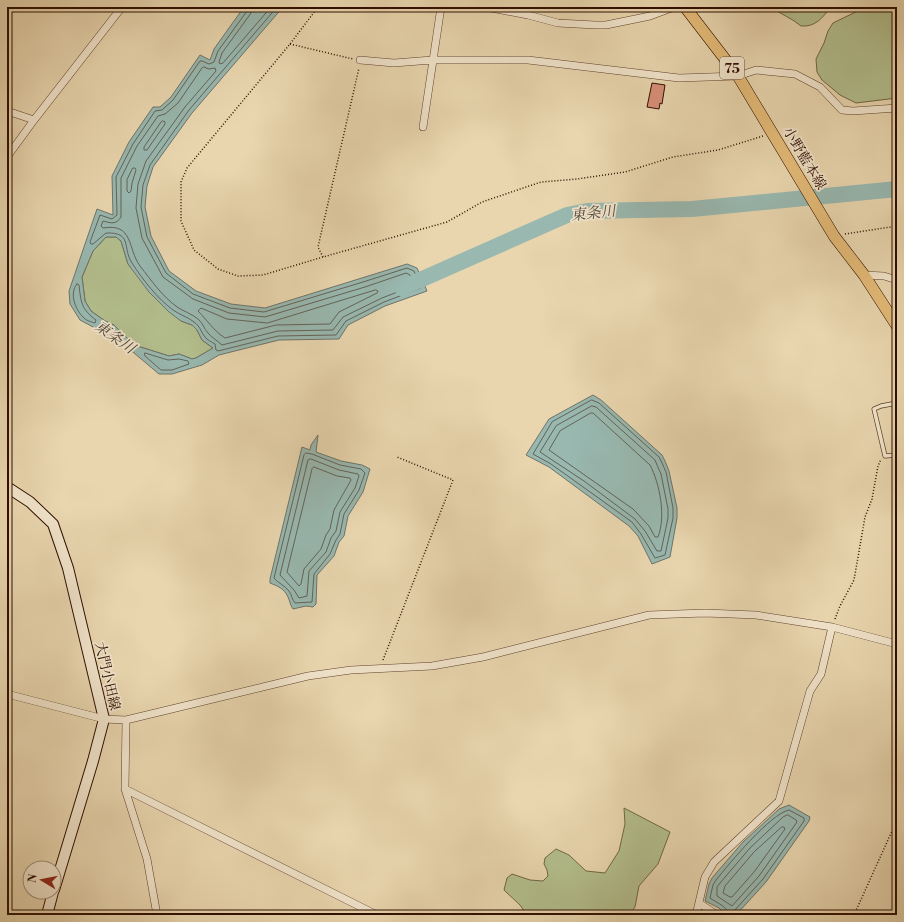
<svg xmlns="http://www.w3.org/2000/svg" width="904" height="922" font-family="'Libre Bodoni','Noto Serif JP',serif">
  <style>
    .green { fill: #b3be8d; stroke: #706646 }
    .water { fill: #98b8b0; stroke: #6e746a; fill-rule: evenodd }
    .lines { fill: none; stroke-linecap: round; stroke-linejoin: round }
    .shore { stroke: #636358; stroke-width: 1 }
    .river { stroke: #98b8b0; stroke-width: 16 }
    .building { fill: #d88f7a; stroke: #2e0e00 }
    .lane-casing { stroke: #5d402c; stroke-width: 5 }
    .street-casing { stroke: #5d402c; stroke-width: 8 }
    .secondary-casing { stroke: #2e0e00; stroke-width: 12 }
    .primary-casing { stroke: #2e0e00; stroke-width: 12 }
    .path { stroke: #2e0e00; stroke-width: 1.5; stroke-dasharray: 1 2; stroke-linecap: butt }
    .lane { stroke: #f1e4cb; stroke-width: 3.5 }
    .street { stroke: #f1e4cb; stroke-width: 7 }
    .secondary { stroke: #f1e4cb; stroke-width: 10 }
    .primary { stroke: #e4bb78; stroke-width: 11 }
    .labels { text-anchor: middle; stroke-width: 3.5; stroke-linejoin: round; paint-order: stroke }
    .shield { fill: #f1e4cb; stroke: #684e3d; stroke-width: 1 }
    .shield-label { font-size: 13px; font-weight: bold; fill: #2e0e00 }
    .street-label { font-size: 14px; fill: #2e0e00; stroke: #f1e4cb }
    .water-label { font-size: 15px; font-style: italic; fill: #534a3e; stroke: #f1e4cb }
  </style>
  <rect width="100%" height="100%" fill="#e9d6af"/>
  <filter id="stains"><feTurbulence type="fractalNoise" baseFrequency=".005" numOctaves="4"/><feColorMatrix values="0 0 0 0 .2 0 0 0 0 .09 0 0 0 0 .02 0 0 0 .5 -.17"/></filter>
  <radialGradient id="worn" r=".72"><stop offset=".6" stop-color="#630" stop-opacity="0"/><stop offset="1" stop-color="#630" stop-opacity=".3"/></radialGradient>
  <path class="green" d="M 772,7 L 831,7 C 822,18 816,27 801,26 C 792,18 781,15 772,7 Z
    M 866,7 L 897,7 L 897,98 L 856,103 L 840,95 L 822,80 L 817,72 L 816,59 L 824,43 L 828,31 L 833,23 Z
    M 106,237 L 116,237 L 121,241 L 128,264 L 181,321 L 192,325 L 197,330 L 202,340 L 213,348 L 196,358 L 192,359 L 179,354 L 169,356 L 134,345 L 114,325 L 105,321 L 91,311 L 85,301 L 82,277 L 93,251 Z
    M 624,808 L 670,832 L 658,864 L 639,886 L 635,907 L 629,915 L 527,915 L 520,905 L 504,890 L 507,878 L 512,874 L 530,880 L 543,881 L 548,876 L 547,870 L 544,864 L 545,858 L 556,849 L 569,855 L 586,871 L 605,873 L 619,851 L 625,824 Z"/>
  <path class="water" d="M 244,7 L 283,7 L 192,113 L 153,167 L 147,186 L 145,207 L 151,236 L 169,271 L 196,291 L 231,304 L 265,308 L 407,264 L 417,268 L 427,291 L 385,306 L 348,325 L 339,339 L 279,340 L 219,355 L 202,365 L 172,374 L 159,374 L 121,342 L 80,320 L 70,304 L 69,291 L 97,209 L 113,215 L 112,176 L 129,142 L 153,107 L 160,107 L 171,97 L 200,55 L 210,60 L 214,49 ZM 106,237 L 116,237 L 121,241 L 128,264 L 149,292 L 169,312 L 181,321 L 192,325 L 197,330 L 202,340 L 213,348 L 196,358 L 192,359 L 179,354 L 169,356 L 134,345 L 114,325 L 105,321 L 91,311 L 85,301 L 82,277 L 93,251 Z
    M 593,395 L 601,400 L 662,455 L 665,461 L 669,471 L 677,508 L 677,518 L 670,557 L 652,564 L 638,536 L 629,526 L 549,467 L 526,455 L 549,419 Z
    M 318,435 L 316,452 L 341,461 L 362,465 L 370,469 L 363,492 L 348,516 L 344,536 L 339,542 L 334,556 L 317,575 L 316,604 L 313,607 L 306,606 L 293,609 C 290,605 290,601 288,597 C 284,588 277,586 270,583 L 270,579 L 302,447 L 310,450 L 311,445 Z
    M 789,805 L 810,817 L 809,821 L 766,882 L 736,915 L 726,915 L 719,908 L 705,901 L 709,884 L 712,878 L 743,842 L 779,809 Z"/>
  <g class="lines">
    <path class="shore" d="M 247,7 L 247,11 L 218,51 L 214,62 L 209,64 L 202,61 L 200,61 L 173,100 L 162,110 L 155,111 L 133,144 L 116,177 L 117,215 L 112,219 L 100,215 L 90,242 L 91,244 L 93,244 L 106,233 C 133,232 122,248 132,263 C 143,280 157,298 173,310 C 180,315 188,317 194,322 C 200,326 201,332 205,337 C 207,340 212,342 215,344 L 216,350 L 218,351 L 278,336 L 336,335 L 346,321 L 384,302 L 421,288 L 414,271 L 407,268 L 363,282 L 264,312 L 230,308 L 193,294 L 166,273 L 147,237 L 141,207 L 143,185 L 150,165 L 189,110 L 277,7
      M 252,7 L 251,13 L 222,53 L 219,62 L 220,64 L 223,63 L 271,7
      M 204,67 L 209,69 L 215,68 L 216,71 L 185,107 L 146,161 L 138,184 L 136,208 L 142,238 L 163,277 L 193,299 L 229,313 L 265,317 L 365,287 L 406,273 L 410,275 L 414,284 L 413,286 L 382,298 L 343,317 L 333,330 L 278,331 L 222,345 C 219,342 211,337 208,333 C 204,329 203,323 198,319 C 192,314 183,311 177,307 C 162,296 151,280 140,266 C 127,248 134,223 103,228 L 101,226 L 103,221 C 111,223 116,225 121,217 L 121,178 L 137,146 L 158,116 L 165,114 L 178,103 L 202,68 Z
      M 163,121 L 165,122 L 165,124 L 147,150 L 144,150 L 144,147 L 161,122 Z
      M 133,168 L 135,168 L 136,170 L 132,183 L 131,191 L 129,193 L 127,191 L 127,180 Z
      M 77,284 L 79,285 C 81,302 81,309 96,320 L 95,323 C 91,322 85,320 83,317 C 75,309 69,293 77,284 Z
      M 376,290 L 378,291 L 377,293 L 339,312 L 330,324 L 276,325 L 225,338 C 214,331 207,320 198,311 L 201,308 L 227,319 L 267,323 Z
      M 145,353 L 168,360 L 179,359 L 188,361 L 189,364 L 172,370 L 161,370 L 145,356 Z
      M 592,400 L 599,403 L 659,457 L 662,463 L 666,472 L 673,508 L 673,518 L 665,555 L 655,558 L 641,534 L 632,522 L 551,464 L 533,454 L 552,422 Z
      M 592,406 L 596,407 L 655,460 L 657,465 L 661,474 L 668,509 L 668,518 L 661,551 L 657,551 L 645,531 L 635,519 L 584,481 L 540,452 L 556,426 Z
      M 591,413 L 593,413 L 650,465 C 660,484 666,517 658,537 L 655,537 L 649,526 L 633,509 L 549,450 L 560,431 Z
      M 306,453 L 312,454 L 340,465 L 361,469 L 365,473 L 359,490 L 344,514 L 340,534 L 336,540 L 330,554 L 314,574 L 312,602 L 295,603 C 292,600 292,595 289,591 C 284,585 278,583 274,578 L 304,455 Z
      M 311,459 L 339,470 L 358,474 L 359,476 L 355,488 L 340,512 L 336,531 L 331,538 L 326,552 L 309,571 L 307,596 L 299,598 L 294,590 L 280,575 L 308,460 Z
      M 314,467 L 337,476 L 350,478 L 351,480 L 334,510 L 330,529 L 326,535 L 321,549 L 304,569 L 301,584 L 299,586 L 287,572 L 312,469 Z
      M 788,815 L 796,820 L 797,822 L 759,876 L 732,906 L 717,896 L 717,887 L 720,883 L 750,848 L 783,817 Z
      M 782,827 L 784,827 L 785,829 L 754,872 L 732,897 L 730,897 L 723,893 L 725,886 L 754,852 Z
      M 729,915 C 727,906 717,903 710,898 L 713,885 L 716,880 C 729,864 770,814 789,810 L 804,818 L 804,821 L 763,879 L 734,911 L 733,915"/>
    <path class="river" d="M 402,288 L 567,215 L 587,211 L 692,209 L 897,189"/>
  </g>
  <path class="building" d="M 652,83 L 665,85 L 662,104 L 660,103 L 659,109 L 647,107 Z"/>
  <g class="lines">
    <g class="lane-casing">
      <path id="lane" d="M 897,403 L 881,406 L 874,409 L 885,456 L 897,455"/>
    </g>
    <g class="street-casing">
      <path id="street" d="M 486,7 L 528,15 L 558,23 L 595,25 L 606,25 L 650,16 L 674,7
        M 360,60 L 394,63 L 432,60 L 528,60 L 679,78 L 738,76 L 756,70 L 795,74 L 820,87 L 842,110 L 853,111 L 897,108
        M 7,111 L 34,120
        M 423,127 L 441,7
        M 7,157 L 34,120 L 122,7
        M 864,275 L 884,276 L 897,280
        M 7,694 L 104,719 L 126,720 L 308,676 L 351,670 L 432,666 L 483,657 L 649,615 L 705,613 L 756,615 L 832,627 L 897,644
        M 126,720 L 125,789 L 147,859 L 157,915
        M 125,789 L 377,915
        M 699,903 L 717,915
        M 696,915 L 705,877 L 714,862 L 779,801 L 810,691 L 821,674 L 832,627"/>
    </g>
    <g class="secondary-casing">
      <path id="secondary" d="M 7,487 L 30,502 L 53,524 L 68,568 L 104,719 L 93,761 L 54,890
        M 47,915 L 53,892"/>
    </g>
    <g class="primary-casing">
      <path id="primary" d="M 685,7 L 738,76 L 834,236 L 864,275 L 897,326"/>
    </g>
    <path class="path" d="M 318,7 L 290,44 L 187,168 L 181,182 L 181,221 L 194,250 L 218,269 L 238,276 L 263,275 L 323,257 L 447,222 L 482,202 L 541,182 L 577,179 L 625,172 L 673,157 L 718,150 L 763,136
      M 290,44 L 353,59
      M 845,234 L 897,226
      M 323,257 L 318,247 L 359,68
      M 835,619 L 840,606 L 854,580 L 865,517 L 872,499 L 878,466 L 881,459
      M 383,660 L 453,480 L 397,457
      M 854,915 L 897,820"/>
    <use href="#lane" class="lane"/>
    <use href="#street" class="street"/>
    <use href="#secondary" class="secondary"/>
    <use href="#primary" class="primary"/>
  </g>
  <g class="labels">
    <rect class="shield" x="720" y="57" width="24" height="22" rx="3"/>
    <g class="shield-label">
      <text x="732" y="73">75</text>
    </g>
    <g class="street-label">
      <text transform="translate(805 158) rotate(59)" y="5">小野藍本線</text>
      <text transform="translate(108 676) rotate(77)" y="5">大門小田線</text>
    </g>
    <g class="water-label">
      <text transform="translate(593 213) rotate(-6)" y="5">東条川</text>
      <text transform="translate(115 337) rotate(35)" y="5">東条川</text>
    </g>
  </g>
  <rect width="904" height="922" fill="none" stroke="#e9d6af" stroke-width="24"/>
  <rect x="8" y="8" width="888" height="906" fill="none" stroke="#2e0e00" stroke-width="2"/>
  <rect x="12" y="12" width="880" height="898" fill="none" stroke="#2e0e00"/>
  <g transform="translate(42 880) rotate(280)"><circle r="19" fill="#f1e4cb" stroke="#a38e7a"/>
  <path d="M0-3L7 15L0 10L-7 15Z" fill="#8f2418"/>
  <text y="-6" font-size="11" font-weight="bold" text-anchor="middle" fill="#2e0e00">N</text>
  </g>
  <rect width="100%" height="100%" filter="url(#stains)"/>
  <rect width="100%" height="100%" fill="url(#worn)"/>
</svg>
